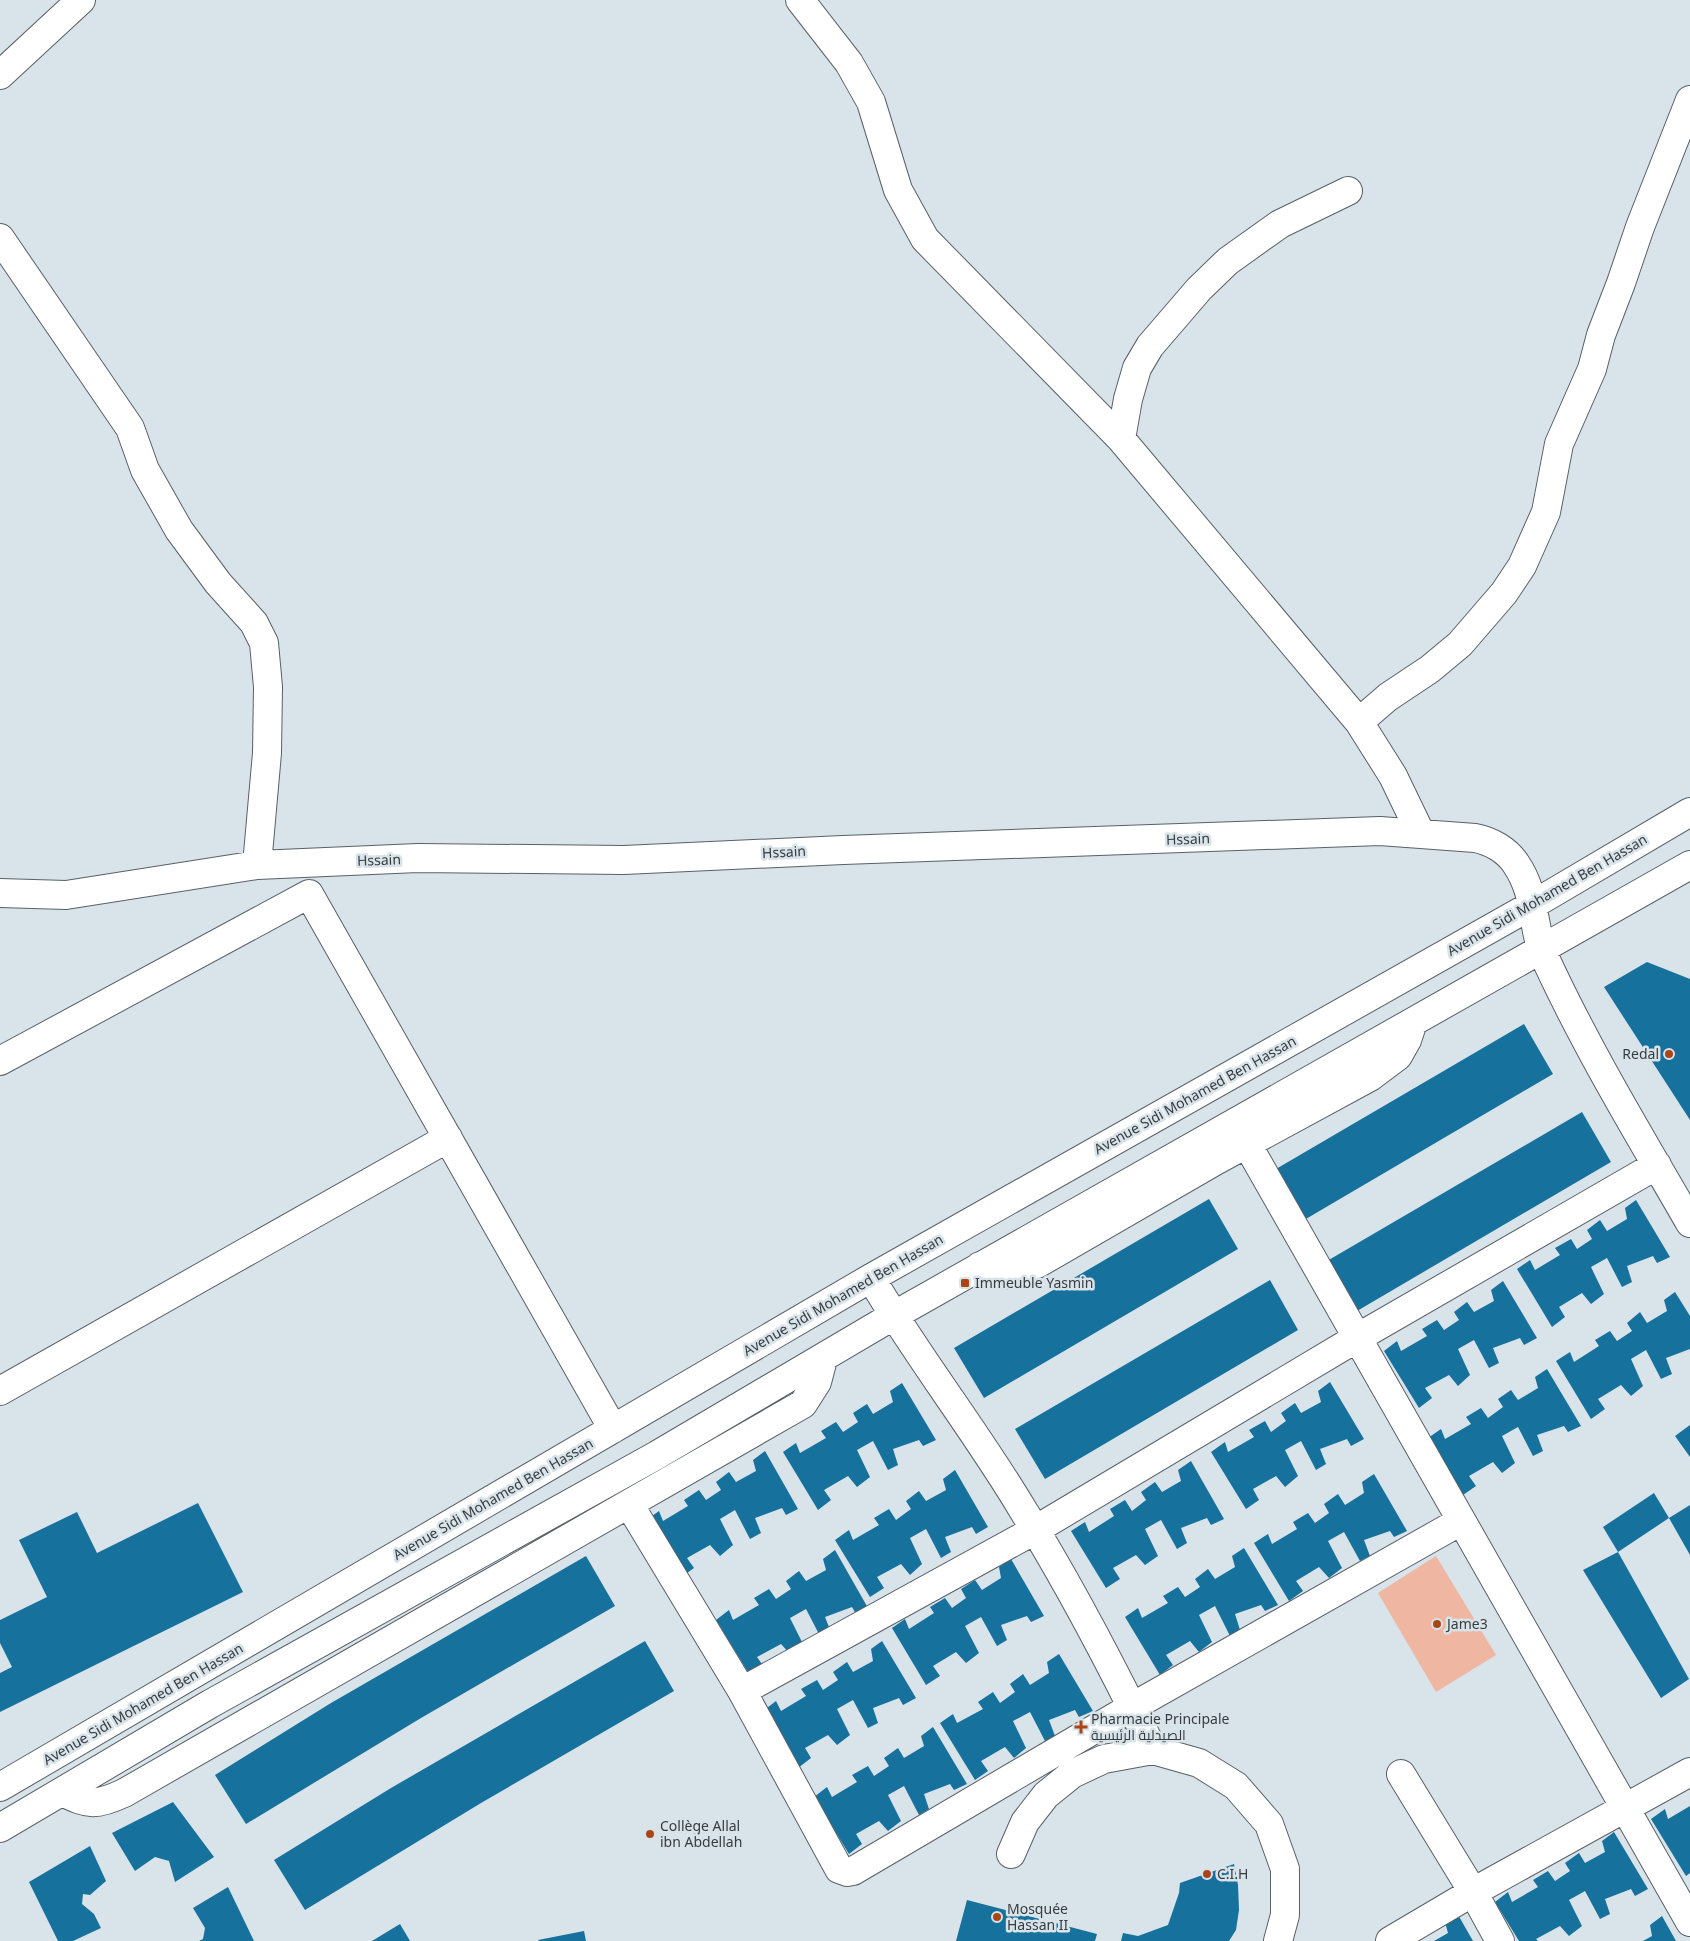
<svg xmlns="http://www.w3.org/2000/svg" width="1690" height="1941" font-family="'Noto Sans',Cairo,sans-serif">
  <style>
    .green { fill: #efb6a1 }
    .building { fill: #16719d }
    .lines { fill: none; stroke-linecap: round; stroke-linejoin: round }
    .minor-casing { stroke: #586167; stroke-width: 30 }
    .minor { stroke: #fff; stroke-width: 28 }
    .poi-dot { fill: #aa4517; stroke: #d8e3ea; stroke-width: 2 }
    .labels { text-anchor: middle; stroke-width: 5; stroke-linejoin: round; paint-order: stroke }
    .street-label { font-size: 14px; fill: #383c3f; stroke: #d8e3ea }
    .poi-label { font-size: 14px; fill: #383c3f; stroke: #d8e3ea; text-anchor: start }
  </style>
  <rect width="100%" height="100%" fill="#d8e3ea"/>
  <path class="green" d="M 1436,1556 L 1496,1655 L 1436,1692 L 1378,1593 Z"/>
  <path class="building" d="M 1647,962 L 1690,979 L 1690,1120 L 1604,987 Z
    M 1524,1024 L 1553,1074 L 1299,1223 L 1269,1173 Z
    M 1582,1112 L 1611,1162 L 1357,1311 L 1327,1261 Z
    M 1209,1199 L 1238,1249 L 984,1398 L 954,1348 Z
    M 1636,1200 L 1670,1257 L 1657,1263 L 1653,1256 L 1627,1266 L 1632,1282 L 1622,1287 L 1607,1258 L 1591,1267 L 1604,1294 L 1591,1304 L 1582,1293 L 1559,1307 L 1565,1317 L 1552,1327 L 1517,1269 L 1530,1260 L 1535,1270 L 1560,1255 L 1555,1248 L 1571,1239 L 1577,1249 L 1592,1239 L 1587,1230 L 1600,1220 L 1607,1231 L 1627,1219 L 1625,1208 Z
    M 1270,1280 L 1298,1330 L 1045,1479 L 1015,1429 Z
    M 1503,1281 L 1537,1338 L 1524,1345 L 1520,1338 L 1493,1348 L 1499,1363 L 1489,1368 L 1474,1340 L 1458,1349 L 1470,1375 L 1458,1386 L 1449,1375 L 1425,1388 L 1432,1398 L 1419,1408 L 1384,1351 L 1397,1341 L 1401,1351 L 1427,1336 L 1422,1329 L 1437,1320 L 1444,1330 L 1459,1320 L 1454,1312 L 1467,1302 L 1474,1312 L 1494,1301 L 1491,1290 Z
    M 1675,1292 L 1690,1316 L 1690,1349 L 1666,1358 L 1672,1374 L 1661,1379 L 1646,1350 L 1631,1359 L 1643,1386 L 1631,1396 L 1621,1385 L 1598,1399 L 1605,1409 L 1591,1419 L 1556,1361 L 1570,1352 L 1574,1362 L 1599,1346 L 1595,1340 L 1610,1331 L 1617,1341 L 1632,1331 L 1627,1323 L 1640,1312 L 1647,1323 L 1667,1311 L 1664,1300 Z
    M 1547,1369 L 1581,1426 L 1568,1432 L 1564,1426 L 1537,1435 L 1543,1451 L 1533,1456 L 1518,1427 L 1502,1436 L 1515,1463 L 1502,1473 L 1493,1462 L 1469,1476 L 1476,1486 L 1463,1495 L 1428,1438 L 1441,1429 L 1445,1439 L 1471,1424 L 1466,1417 L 1481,1408 L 1488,1418 L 1503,1407 L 1498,1399 L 1511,1390 L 1518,1400 L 1538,1388 L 1535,1377 Z
    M 1330,1382 L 1364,1439 L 1351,1446 L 1347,1439 L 1320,1449 L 1326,1464 L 1316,1470 L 1301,1441 L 1285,1450 L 1298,1476 L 1285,1487 L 1276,1476 L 1253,1489 L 1259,1500 L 1246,1509 L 1211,1452 L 1225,1442 L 1228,1452 L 1254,1437 L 1249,1430 L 1265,1421 L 1271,1432 L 1286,1421 L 1281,1413 L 1295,1403 L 1301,1413 L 1321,1402 L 1318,1391 Z
    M 902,1383 L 936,1440 L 923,1446 L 919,1440 L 893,1449 L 898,1465 L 888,1470 L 873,1441 L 857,1450 L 870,1477 L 857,1487 L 848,1476 L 824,1490 L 831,1500 L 818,1510 L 783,1452 L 796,1443 L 800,1453 L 826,1438 L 821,1431 L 836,1422 L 843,1432 L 858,1422 L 853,1413 L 867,1404 L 873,1414 L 893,1402 L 890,1391 Z
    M 1690,1425 L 1690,1457 L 1675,1436 Z
    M 765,1451 L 798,1509 L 786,1515 L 782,1508 L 755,1518 L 761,1533 L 750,1539 L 735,1510 L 720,1519 L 733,1545 L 720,1556 L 710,1545 L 687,1558 L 694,1568 L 680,1578 L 645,1521 L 659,1511 L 663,1521 L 688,1506 L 684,1500 L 699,1490 L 706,1500 L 721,1490 L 716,1482 L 729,1472 L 736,1482 L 756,1471 L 753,1460 Z
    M 1191,1461 L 1224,1519 L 1211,1525 L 1207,1518 L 1181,1528 L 1187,1543 L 1177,1549 L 1161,1520 L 1145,1529 L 1158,1556 L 1145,1565 L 1136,1555 L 1113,1568 L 1120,1579 L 1106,1588 L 1071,1531 L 1085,1522 L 1089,1532 L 1114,1516 L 1110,1509 L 1125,1500 L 1132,1511 L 1146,1500 L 1141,1492 L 1155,1482 L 1162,1492 L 1181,1481 L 1178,1470 Z
    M 955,1470 L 988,1527 L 976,1534 L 972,1527 L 945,1537 L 951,1552 L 941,1558 L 926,1529 L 910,1538 L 922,1564 L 910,1575 L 901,1564 L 877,1577 L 884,1588 L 870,1597 L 835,1540 L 849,1530 L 853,1540 L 879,1525 L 874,1518 L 889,1509 L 896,1520 L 911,1509 L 906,1501 L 919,1491 L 926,1501 L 946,1490 L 943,1479 Z
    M 1374,1474 L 1407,1531 L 1394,1537 L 1390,1531 L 1364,1540 L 1370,1556 L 1360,1561 L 1344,1532 L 1328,1541 L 1342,1568 L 1329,1578 L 1319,1567 L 1296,1581 L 1303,1591 L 1289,1601 L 1254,1543 L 1268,1534 L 1272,1544 L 1297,1529 L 1293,1522 L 1308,1513 L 1315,1523 L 1329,1513 L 1324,1504 L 1338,1494 L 1345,1505 L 1364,1493 L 1362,1482 Z
    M 1654,1493 L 1669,1518 L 1618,1552 L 1603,1527 Z
    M 198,1503 L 243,1592 L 0,1712 L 0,1673 L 12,1667 L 0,1643 L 0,1620 L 47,1597 L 19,1540 L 77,1512 L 97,1553 Z
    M 1690,1505 L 1690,1555 L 1669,1518 Z
    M 1244,1548 L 1278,1605 L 1265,1611 L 1261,1605 L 1235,1614 L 1240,1630 L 1230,1636 L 1215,1606 L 1199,1615 L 1212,1642 L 1199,1652 L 1190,1641 L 1166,1655 L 1173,1665 L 1160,1675 L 1125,1617 L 1138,1608 L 1142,1618 L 1168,1603 L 1163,1596 L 1178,1587 L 1185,1597 L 1200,1587 L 1195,1579 L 1208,1569 L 1215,1579 L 1235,1567 L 1232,1556 Z
    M 835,1550 L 868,1608 L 856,1614 L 852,1607 L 825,1617 L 831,1632 L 821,1638 L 806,1609 L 790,1618 L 803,1644 L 790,1654 L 781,1644 L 757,1657 L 764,1667 L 751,1677 L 716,1620 L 729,1610 L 733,1620 L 759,1605 L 754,1598 L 769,1589 L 776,1599 L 791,1589 L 786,1581 L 799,1571 L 806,1581 L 826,1570 L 823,1559 Z
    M 1618,1552 L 1689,1679 L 1661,1698 L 1583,1570 Z
    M 586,1556 L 615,1606 L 421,1718 L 246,1824 L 215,1775 L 331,1703 Z
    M 1011,1559 L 1044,1616 L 1031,1622 L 1027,1616 L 1001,1625 L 1007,1640 L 997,1646 L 981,1617 L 965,1626 L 979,1653 L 966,1663 L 956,1652 L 933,1666 L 940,1676 L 926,1685 L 892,1628 L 905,1619 L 909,1629 L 934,1613 L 930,1607 L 945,1598 L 952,1608 L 966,1598 L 961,1589 L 975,1580 L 982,1590 L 1001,1578 L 999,1567 Z
    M 645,1641 L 674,1691 L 481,1803 L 305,1910 L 274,1860 L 391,1788 Z
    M 882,1641 L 916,1698 L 903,1705 L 899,1698 L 873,1708 L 878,1723 L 868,1728 L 853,1700 L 837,1709 L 850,1735 L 837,1745 L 828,1735 L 805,1748 L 811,1758 L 798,1768 L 763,1711 L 776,1701 L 781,1711 L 806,1696 L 801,1689 L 817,1680 L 823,1690 L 838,1680 L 833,1672 L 847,1662 L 853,1672 L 873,1661 L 871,1649 Z
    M 1059,1654 L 1093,1711 L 1079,1717 L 1075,1710 L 1049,1720 L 1055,1736 L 1045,1741 L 1030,1712 L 1013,1721 L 1026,1748 L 1014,1758 L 1005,1747 L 981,1761 L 988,1771 L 975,1780 L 940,1723 L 953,1714 L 957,1723 L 983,1709 L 978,1702 L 993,1692 L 1000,1703 L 1015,1692 L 1010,1684 L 1023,1674 L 1030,1685 L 1049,1673 L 1047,1662 Z
    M 933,1727 L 967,1784 L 954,1790 L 950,1784 L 924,1794 L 929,1809 L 919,1815 L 904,1786 L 888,1795 L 901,1821 L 888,1831 L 879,1821 L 856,1834 L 862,1844 L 849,1854 L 814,1797 L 827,1787 L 832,1797 L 857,1782 L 852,1775 L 868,1766 L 874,1776 L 889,1766 L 884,1758 L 898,1748 L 904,1758 L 924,1746 L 921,1736 Z
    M 173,1802 L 214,1857 L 175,1882 L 169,1861 L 155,1857 L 135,1871 L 112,1833 Z
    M 1690,1806 L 1690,1873 L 1686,1876 L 1651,1819 L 1665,1809 L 1668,1819 Z
    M 1614,1832 L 1648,1889 L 1635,1896 L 1631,1889 L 1605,1899 L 1610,1914 L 1600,1919 L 1585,1891 L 1569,1900 L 1582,1926 L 1569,1936 L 1560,1926 L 1536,1939 L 1538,1941 L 1519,1941 L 1495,1902 L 1508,1892 L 1512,1902 L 1538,1887 L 1533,1880 L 1548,1871 L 1555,1881 L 1570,1871 L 1565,1863 L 1579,1853 L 1585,1863 L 1605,1852 L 1602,1841 Z
    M 90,1846 L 106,1881 L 90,1895 L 83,1894 L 82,1904 L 94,1914 L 101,1928 L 73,1941 L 58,1941 L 29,1882 Z
    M 1234,1864 L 1238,1885 L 1239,1910 L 1236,1930 L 1229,1941 L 1121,1941 L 1123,1933 L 1138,1936 L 1168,1925 L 1179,1893 L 1180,1883 Z
    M 228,1887 L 254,1941 L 199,1941 L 203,1939 L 205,1928 L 193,1908 Z
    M 967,1900 L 1097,1934 L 1095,1941 L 956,1941 Z
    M 1457,1913 L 1473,1941 L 1434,1941 L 1448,1933 L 1445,1922 Z
    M 1662,1916 L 1676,1941 L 1643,1941 L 1652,1936 L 1650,1925 Z
    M 400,1924 L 410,1941 L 372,1941 Z
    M 584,1931 L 586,1941 L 539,1941 L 538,1940 Z"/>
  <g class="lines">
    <g class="minor-casing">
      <path id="minor" d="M 800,0 L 849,63 L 871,102 L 898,190 L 925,239 L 1121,439 L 1359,722 L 1393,776 L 1420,832
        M 0,75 L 81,0
        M 0,238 L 130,428 L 145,470 L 179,530 L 218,583 L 254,623 L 264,643 L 268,687 L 267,753 L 257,865
        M 1121,439 L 1128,399 L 1137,368 L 1150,346 L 1199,289 L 1228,261 L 1280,224 L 1348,191
        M 1359,722 L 1388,697 L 1430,669 L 1460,644 L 1504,593 L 1522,566 L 1546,512 L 1559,444 L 1592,369 L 1601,335 L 1621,283 L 1640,227 L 1690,100
        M 0,893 L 66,895 L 257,865 L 418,858 L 624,860 L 843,850 L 1380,831 L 1475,838 C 1491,841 1507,850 1516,864 C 1538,896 1531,929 1546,960 C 1588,1051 1640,1136 1690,1223
        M 0,1061 L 309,894 L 613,1429
        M 1247,1144 L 1690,1922
        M 980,1266 L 1008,1275 L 1037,1264 L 1217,1160 L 1370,1077 L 1398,1056 L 1407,1040 L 1413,1022
        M 871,1278 C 918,1358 976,1431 1023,1510 C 1071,1587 1113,1668 1153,1750
        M 0,1391 L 448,1138
        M 629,1504 L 742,1691 L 839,1869 L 847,1872 L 853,1871 L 1132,1707 L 1461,1521
        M 742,1691 L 1035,1530 L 1357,1338 L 1657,1165
        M 1401,1774 L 1473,1892 L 1500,1941
        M 0,1787 L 871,1278 L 1534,904 L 1690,812
        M 62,1792 C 89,1805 96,1806 124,1793 L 803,1404 L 817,1382 L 823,1359
        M 0,1828 L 210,1704 L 657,1455 L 893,1316 L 1690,865
        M 1011,1854 L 1025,1822 L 1046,1795 L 1072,1774 L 1104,1759 L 1153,1750 L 1199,1763 L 1236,1786 L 1269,1824 L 1285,1869 L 1285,1915 L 1278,1941
        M 1390,1941 L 1473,1892 L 1690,1772"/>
    </g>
    <use href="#minor" class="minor"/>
  </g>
  <g class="poi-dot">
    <circle cx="1669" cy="1054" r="5"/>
    <rect x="960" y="1278" width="10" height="10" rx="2.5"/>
    <circle cx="1437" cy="1624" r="5"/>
    <path d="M1078.5 1719.5h5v5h5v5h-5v5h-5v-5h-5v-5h5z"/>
    <circle cx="650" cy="1834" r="5"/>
    <circle cx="1207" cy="1874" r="5"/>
    <circle cx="997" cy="1917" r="5"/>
  </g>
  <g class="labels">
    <g class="street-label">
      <text transform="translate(1188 839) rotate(-2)" y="5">Hssain</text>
      <text transform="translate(784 852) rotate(-3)" y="5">Hssain</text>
      <text transform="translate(379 860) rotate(-2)" y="5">Hssain</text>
      <text transform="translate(1547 895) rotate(-30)" y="5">Avenue Sidi Mohamed Ben Hassan</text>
      <text transform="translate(1195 1095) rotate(-29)" y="5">Avenue Sidi Mohamed Ben Hassan</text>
      <text transform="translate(843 1295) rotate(-30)" y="5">Avenue Sidi Mohamed Ben Hassan</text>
      <text transform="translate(493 1499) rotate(-30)" y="5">Avenue Sidi Mohamed Ben Hassan</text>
      <text transform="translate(143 1704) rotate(-30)" y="5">Avenue Sidi Mohamed Ben Hassan</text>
    </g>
    <g class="poi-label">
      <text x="1659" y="1059" text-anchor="end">Redal</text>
      <text x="975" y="1288">Immeuble Yasmin</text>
      <text x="1447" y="1629">Jame3</text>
      <text x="1091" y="1724">Pharmacie Principale<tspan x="1091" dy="16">الصيدلية الرئيسية</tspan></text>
      <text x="660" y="1831">Collège Allal<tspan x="660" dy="16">ibn Abdellah</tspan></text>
      <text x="1217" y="1879">C.I.H</text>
      <text x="1007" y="1914">Mosquée<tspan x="1007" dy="16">Hassan II</tspan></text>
    </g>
  </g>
</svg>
